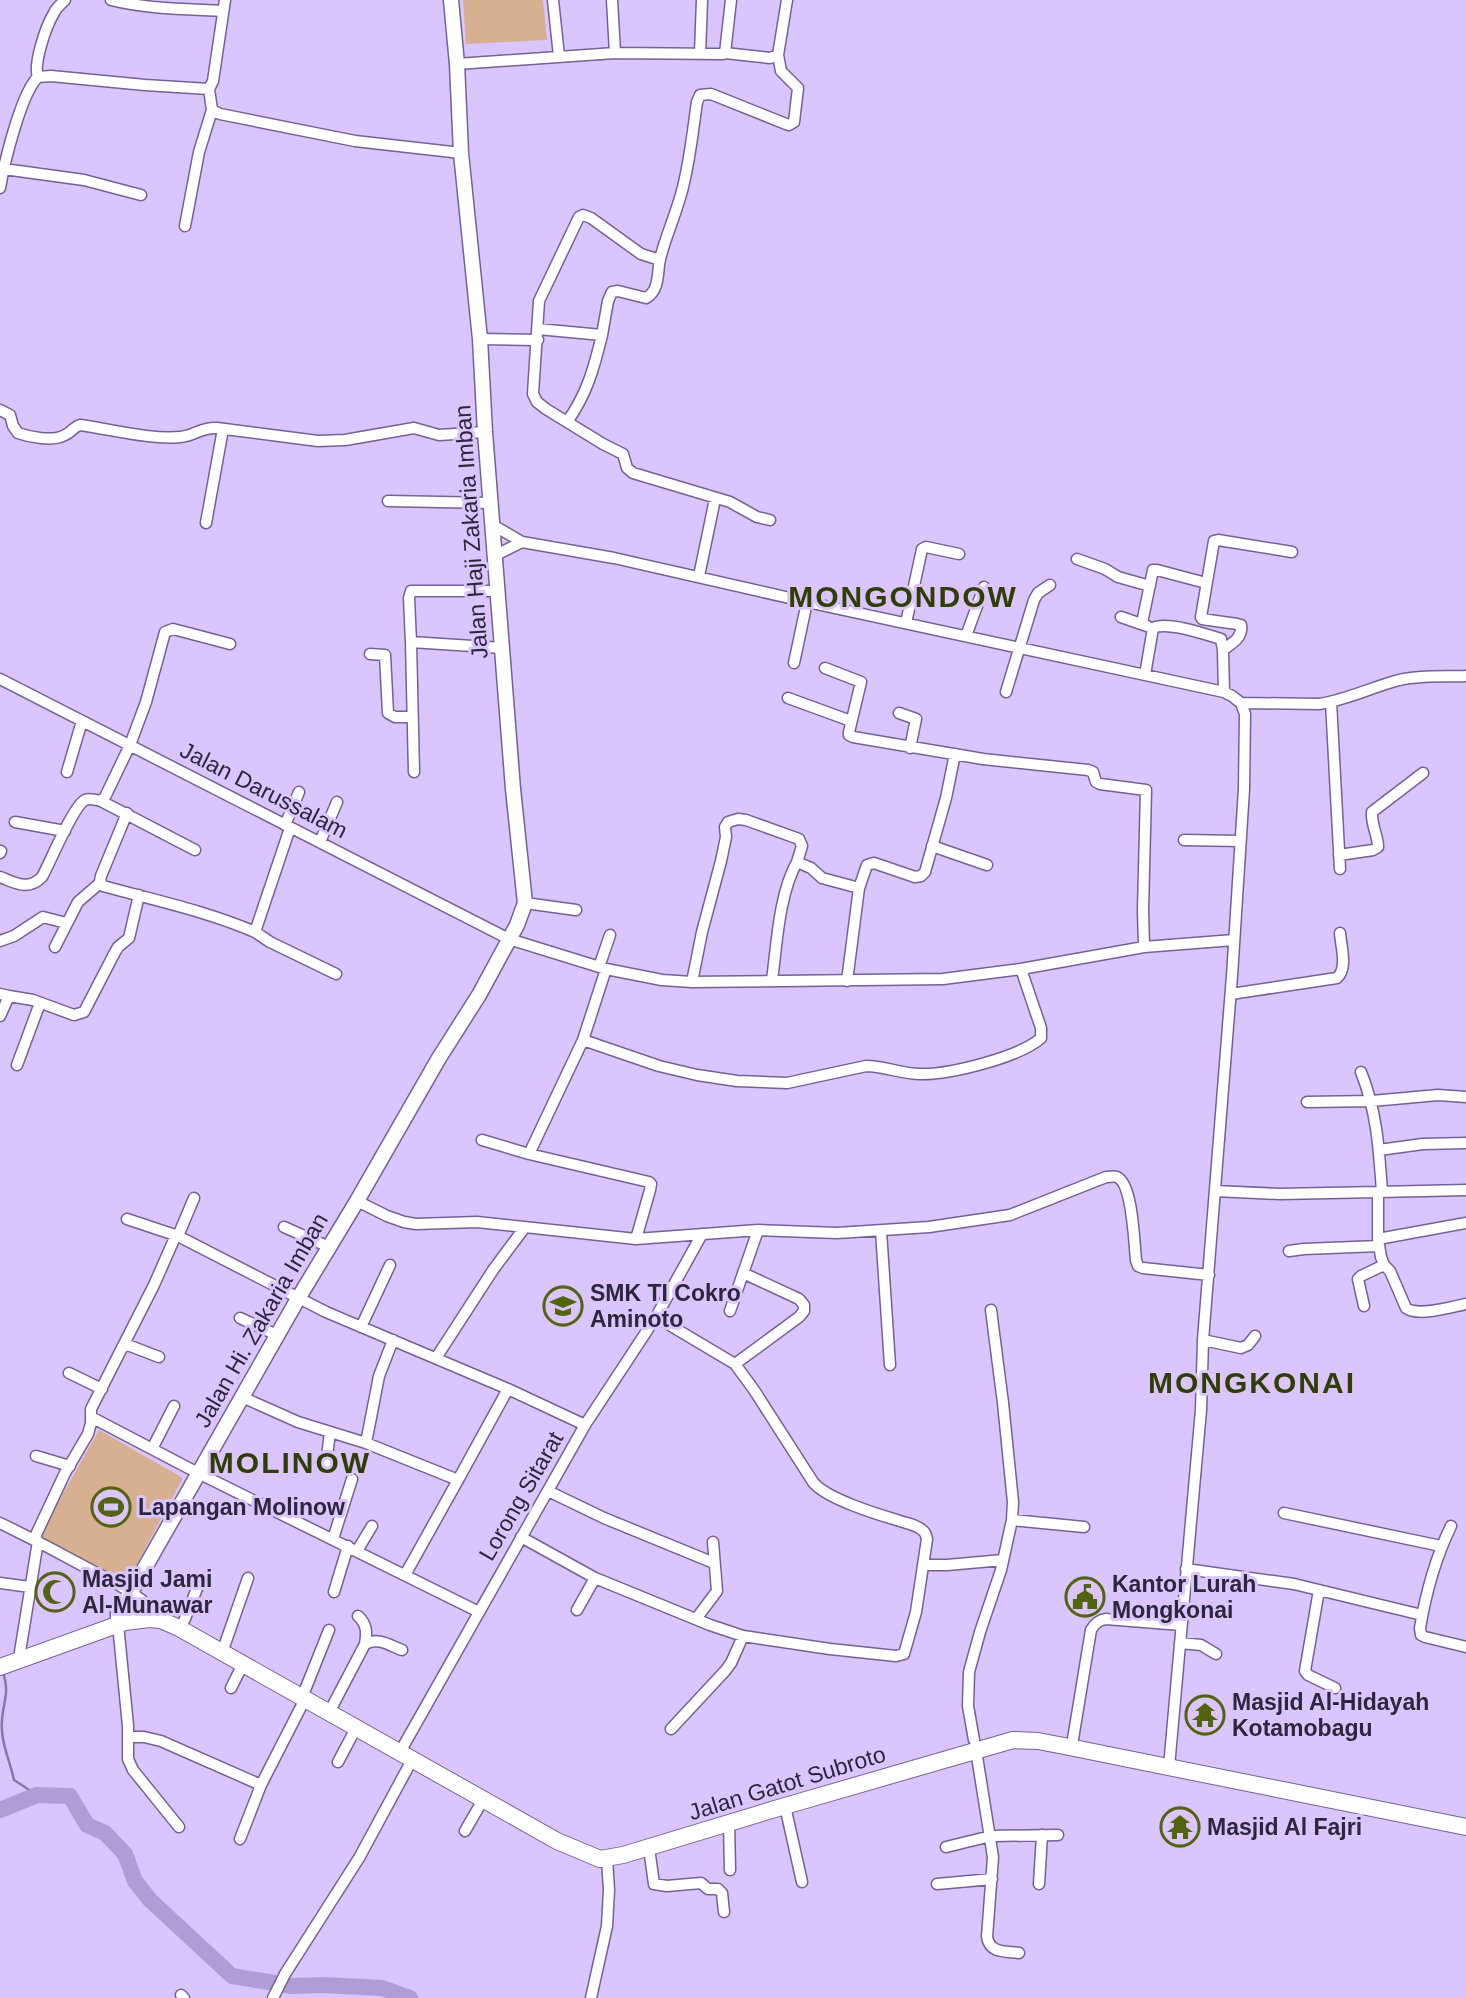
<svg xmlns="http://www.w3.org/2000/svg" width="1466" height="1998" font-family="Arial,sans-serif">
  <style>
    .pitch { fill: #d6b090 }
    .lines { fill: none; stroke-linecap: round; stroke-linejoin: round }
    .stream { stroke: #8a78a8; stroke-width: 2.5 }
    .river { stroke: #b29bd7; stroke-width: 16 }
    .minor-casing { stroke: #756193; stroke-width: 13 }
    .major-casing { stroke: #756193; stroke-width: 17 }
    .highway-casing { stroke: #756193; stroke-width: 18 }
    .minor { stroke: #fff; stroke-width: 10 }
    .major { stroke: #fff; stroke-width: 14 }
    .highway { stroke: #fff; stroke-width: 16 }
    .labels { text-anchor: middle; stroke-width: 6; stroke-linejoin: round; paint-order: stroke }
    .street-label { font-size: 23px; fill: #2e263b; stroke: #dac5fe }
    .poi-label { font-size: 23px; font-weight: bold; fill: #2e263b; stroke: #dac5fe; text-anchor: start }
    .district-label { font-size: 30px; font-weight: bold; letter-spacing: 2px; fill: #313e03; stroke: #dac5fe }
  </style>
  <rect width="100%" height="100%" fill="#dac5fe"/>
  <path class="pitch" d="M 463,0 L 543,0 L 547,40 L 466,44 Z
    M 99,1430 L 183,1478 L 126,1584 L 39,1536 Z"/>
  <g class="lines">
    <path class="stream" d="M 3,1672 C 10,1694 3,1701 2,1721 C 0,1740 10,1761 14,1780 L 37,1795"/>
    <path class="river" d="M 0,1810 L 37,1795 L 70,1796 L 87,1825 L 105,1833 L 125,1854 L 135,1881 L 150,1900 L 232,1976 L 292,1986 L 324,1985 L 382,1988 L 410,1998"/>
    <g class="minor-casing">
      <path id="minor" d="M 111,0 C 147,9 186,9 223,11
        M 553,0 L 559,56
        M 612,0 L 615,53
        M 700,54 L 702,0
        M 778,55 L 787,0
        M 457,64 L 615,53 L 723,54 L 725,53 L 731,0
        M 38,77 C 33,64 46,26 54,13 C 56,8 61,4 65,0
        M 209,89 L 212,110 L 220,114 L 355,141 L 461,153
        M 4,169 L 84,180 L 141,195
        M 0,188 C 4,164 21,93 38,77 L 51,76 L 145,85 L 209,89 L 213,81 L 225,0
        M 185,226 L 199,152 L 212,110
        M 660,260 L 641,254 L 591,218 L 583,215 L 579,217 L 539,301 L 533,394 L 537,402 L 546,409 L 603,444 L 623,454 L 627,468 L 633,473 L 730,502 L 757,517 L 770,520
        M 538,329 L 602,335 C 594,368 587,394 567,422
        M 602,335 L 608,301 L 612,292 L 618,291 L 646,298 C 660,290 657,273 660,259 C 666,235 677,212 683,187 C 690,159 693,130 697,102 L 700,95 L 711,94 L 786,124 L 789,125 L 794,122 L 798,88 L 781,71 L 778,55 L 770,58 L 725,53
        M 480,339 L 538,340
        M 0,410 L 10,415 L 13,426 L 18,433 C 29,437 53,442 65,435 C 72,432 73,427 80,425 C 110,429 151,440 180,437 C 195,436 200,427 217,428 L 318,441 L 345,440 L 414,428 L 439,435 L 485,432
        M 388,501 L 491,503
        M 206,523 L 223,429
        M 493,525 L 522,542 L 614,558 L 807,602 L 1224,692 L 1232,696 L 1241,703 L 1245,714 L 1244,789 L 1232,976 L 1203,1340 L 1201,1410 L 1169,1767
        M 496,555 L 522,542
        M 1077,559 L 1105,569 L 1118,577 L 1150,586
        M 699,576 L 715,499
        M 1121,617 L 1147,626
        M 906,623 L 922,549 L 926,547 L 959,554
        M 1142,623 L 1153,570 L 1157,570 L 1206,583
        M 966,636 L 984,587
        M 411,642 L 409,598 L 411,591 L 499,591
        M 1223,650 C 1232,643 1243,638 1241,625 L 1237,624 L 1202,619 L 1201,617 L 1214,541 L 1218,540 L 1292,552
        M 370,654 L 385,655 L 388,713 L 395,717 L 412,717
        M 794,663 L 807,602
        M 825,668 L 861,682 L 849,732 L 849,735 L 853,737 L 983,759 L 1088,770 L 1093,772 L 1096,782 L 1100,784 L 1146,790 L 1143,910 L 1144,947
        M 1145,675 L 1153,628 C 1167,621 1205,634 1221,639 L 1223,650 L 1224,692
        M 0,679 L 509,939 L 606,969 L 662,980 L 692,982 L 943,979 L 1021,969 L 1144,947 L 1234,940
        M 1006,692 L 1034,600 L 1038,593 L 1050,585
        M 788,698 L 851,721
        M 1331,702 L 1340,869
        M 1241,703 L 1319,704 C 1347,700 1372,687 1399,680 C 1421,675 1444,677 1466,676
        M 899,713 L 916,719 L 910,748
        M 67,772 L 82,721
        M 414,772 L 411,642 L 503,648
        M 101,801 L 195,850
        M 127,813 L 101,876 L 100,881 L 103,886 C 154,900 206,911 255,932 L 290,828
        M 15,822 L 65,831
        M 285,825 L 299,792
        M 1184,840 L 1240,841
        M 320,842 L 337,802
        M 932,846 L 987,865
        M 0,853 L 1,851
        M 1339,855 L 1373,850 L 1378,847 C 1378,835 1371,825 1372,812 L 1423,773
        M 0,877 C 16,883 28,891 42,877 C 50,863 73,806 85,800 C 89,798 97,800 101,801 L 105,797 L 130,745 L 146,702 L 165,632 L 173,629 L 230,644
        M 525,903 L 576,910
        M 255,932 L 270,942 L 336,974
        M 0,941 L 14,936 L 43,917 L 66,923
        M 55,947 L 78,902 L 100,883
        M 599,967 L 610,935
        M 606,969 L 583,1040 L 659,1066 L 697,1075 L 737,1081 L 787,1083 L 866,1066 C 884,1066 902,1074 920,1074 C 949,1075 1020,1057 1041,1038 L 1041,1028 L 1021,969
        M 772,980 C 777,943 779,894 797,862
        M 847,981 L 859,888 L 867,865 L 874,863 L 915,877 L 921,876 L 925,872 L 946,798 L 955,754
        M 692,982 L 702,932 L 721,861 L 726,837 L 725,827 L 728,822 L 738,819 L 746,820 L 799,839 L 802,846 L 797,862 L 811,868 L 822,878 L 859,888
        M 0,994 L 9,996 L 0,1016
        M 1231,994 L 1337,978 C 1348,968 1341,947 1340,933
        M 9,996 L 33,1000 L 74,1015 L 84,1012 L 114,954 L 118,947 L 129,938 L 139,895
        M 17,1065 L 40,1003
        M 1361,1072 C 1377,1112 1379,1149 1382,1192
        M 1307,1102 L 1372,1101 L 1438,1095 L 1466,1097
        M 482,1140 L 529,1154 L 649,1182 L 651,1184 L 650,1190 L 636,1239
        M 1379,1150 L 1423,1144 L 1466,1143
        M 529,1154 L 583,1040
        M 1215,1191 L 1280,1194 L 1378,1192 L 1378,1239 L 1381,1257 L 1384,1265 L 1390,1271 L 1406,1308 C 1418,1317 1451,1307 1466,1304
        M 1378,1192 L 1466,1190
        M 357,1201 L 387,1216 L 404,1222 L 416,1224 L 477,1222 L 636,1239 L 758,1230 L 837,1233 L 929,1227 L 1010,1215 L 1106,1177 C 1110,1177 1114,1176 1117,1177 C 1133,1184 1134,1243 1136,1260 L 1138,1266 L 1143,1268 L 1209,1275
        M 127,1219 L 178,1236 L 326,1312 L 508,1389 L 585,1425 L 400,1752
        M 284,1227 L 329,1247
        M 881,1231 L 890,1365
        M 178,1236 L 194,1198
        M 1378,1239 L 1466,1223
        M 1289,1251 L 1304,1249 L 1379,1246
        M 1364,1306 L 1358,1279 L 1361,1276 L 1384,1265
        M 730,1311 L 758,1230
        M 240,1318 L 277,1335
        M 361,1327 L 390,1265
        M 1203,1340 L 1241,1348 L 1248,1345 L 1255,1336
        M 125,1344 L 159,1357
        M 436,1358 L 493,1270 L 525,1227
        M 735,1364 L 799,1317 L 804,1311 L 804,1305 L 799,1299 L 743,1273
        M 69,1373 L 102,1389
        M 242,1397 L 298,1422 L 366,1443 L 458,1480 L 405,1575
        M 91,1417 L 198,1473 L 479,1612
        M 585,1425 L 656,1317 L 702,1234
        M 366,1443 L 379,1376 L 393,1340
        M 152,1449 L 174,1406
        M 36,1456 L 70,1466
        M 326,1465 L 330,1432
        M 458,1480 L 508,1389
        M 548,1491 L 604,1518 L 714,1563
        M 1284,1513 L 1441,1546
        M 1012,1520 L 1084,1527
        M 0,1523 C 29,1537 58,1552 87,1568 C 113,1582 143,1595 161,1620
        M 1451,1526 C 1435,1559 1426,1592 1420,1628 L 1421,1635 L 1425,1637 L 1466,1647
        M 521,1537 L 595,1578 L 710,1625 L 743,1636 L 830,1649 L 896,1656 L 904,1654 L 916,1612 L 927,1539 C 926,1536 926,1532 922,1530 C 916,1524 904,1523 897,1520 C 876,1514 825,1498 813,1482 L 754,1390 L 735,1364 L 656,1317
        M 34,1539 L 65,1473 L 88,1434 L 91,1423 L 91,1409 L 154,1285 L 176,1235
        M 333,1539 L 352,1479
        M 357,1551 L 372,1526
        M 923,1565 L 947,1565 L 1003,1560
        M 1186,1569 L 1294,1584 L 1422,1615
        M 0,1583 L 30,1587
        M 1319,1590 L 1305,1671 L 1308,1675 L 1335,1688
        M 334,1592 L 348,1546
        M 577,1610 L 595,1578
        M 358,1616 C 367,1624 367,1633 365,1644
        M 696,1619 L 717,1591 L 713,1542
        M 184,1621 L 198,1586
        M 118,1624 L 128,1726 L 128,1759 L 133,1770 L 179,1827
        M 1180,1643 L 1201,1645 L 1216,1654
        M 225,1644 L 248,1578
        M 20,1652 L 38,1541
        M 231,1688 L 243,1664
        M 305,1690 L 329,1630
        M 333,1705 L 365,1644 C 378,1637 389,1645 402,1650
        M 671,1729 L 725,1671 L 731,1663 L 743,1636
        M 129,1737 L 144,1737 L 161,1741 L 261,1785
        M 1073,1739 L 1091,1630 C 1095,1623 1099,1620 1106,1619 L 1181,1625
        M 974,1740 L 968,1706 L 969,1672 L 980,1632 L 1001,1570 L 1012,1520 L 1013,1502 L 1003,1403 L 991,1310
        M 976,1750 L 993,1857 L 987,1937 C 990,1954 1006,1951 1019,1953
        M 338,1762 L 356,1728
        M 785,1806 L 802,1882
        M 729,1824 L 730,1870
        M 465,1831 L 484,1798
        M 240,1839 L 261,1785 L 305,1699
        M 946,1847 L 991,1836 L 1058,1835
        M 649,1848 L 654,1884 L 667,1886 L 701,1883 L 708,1889 L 718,1889 L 722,1893 L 724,1912
        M 937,1884 L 992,1879
        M 1039,1884 L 1042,1835
        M 181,1995 L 184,1998
        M 273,1998 L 285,1974 L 359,1858 L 412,1760
        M 591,1998 L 607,1926 L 609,1890 L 607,1859"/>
    </g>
    <g class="major-casing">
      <path id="major" d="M 118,1624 L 118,1613 L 131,1592 L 299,1297 L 357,1201 L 439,1058 L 479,995 L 517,925 L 525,903 L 513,789 L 485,432 L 480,339 L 461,153 L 457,64 L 451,0"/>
    </g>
    <g class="highway-casing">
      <path id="highway" d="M 0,1667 L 125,1622 L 149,1619 L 161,1620 L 179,1628 L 557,1841 L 600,1859 L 623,1855 L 785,1806 L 1013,1740 L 1038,1741 L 1064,1746 L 1466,1827"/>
    </g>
    <use href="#minor" class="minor"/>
    <use href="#major" class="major"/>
    <use href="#highway" class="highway"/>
  </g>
  <defs>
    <g id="school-ring" transform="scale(2.0125)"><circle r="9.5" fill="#dac5fe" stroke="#52640e" stroke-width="1.5"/><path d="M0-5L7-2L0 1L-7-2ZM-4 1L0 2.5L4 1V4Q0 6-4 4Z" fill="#52640e"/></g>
    <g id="stadium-ring" transform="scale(2.0125)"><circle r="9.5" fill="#dac5fe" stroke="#52640e" stroke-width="1.5"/><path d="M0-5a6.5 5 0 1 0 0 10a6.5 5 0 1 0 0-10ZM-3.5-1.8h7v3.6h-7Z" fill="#52640e"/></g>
    <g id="mosque-ring" transform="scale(2.0125)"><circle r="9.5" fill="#dac5fe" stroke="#52640e" stroke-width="1.5"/><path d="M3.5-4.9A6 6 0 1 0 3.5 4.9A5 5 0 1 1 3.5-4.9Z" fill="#52640e"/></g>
    <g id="civic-ring" transform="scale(2.0125)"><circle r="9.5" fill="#dac5fe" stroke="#52640e" stroke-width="1.5"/><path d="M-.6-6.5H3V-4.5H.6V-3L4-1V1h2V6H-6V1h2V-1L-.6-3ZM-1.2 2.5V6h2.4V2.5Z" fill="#52640e"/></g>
    <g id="temple-ring" transform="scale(2.0125)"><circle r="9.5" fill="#dac5fe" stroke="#52640e" stroke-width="1.5"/><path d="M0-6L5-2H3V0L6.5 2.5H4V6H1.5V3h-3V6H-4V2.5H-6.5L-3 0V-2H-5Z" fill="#52640e"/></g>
  </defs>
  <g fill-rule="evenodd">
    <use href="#school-ring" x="563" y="1306"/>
    <use href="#stadium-ring" x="111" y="1507"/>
    <use href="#mosque-ring" x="55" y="1592"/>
    <use href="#civic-ring" x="1085" y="1597"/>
    <use href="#temple-ring" x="1205" y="1715"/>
    <use href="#temple-ring" x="1180" y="1827"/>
  </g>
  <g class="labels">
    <g class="street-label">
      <text transform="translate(471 532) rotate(-94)" y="8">Jalan Haji Zakaria Imban</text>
      <text transform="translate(264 790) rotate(27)" y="8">Jalan Darussalam</text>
      <text transform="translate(261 1320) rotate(-60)" y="8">Jalan Hi. Zakaria Imban</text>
      <text transform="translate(521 1496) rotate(-60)" y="8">Lorong Sitarat</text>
      <text transform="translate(787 1783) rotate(-17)" y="8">Jalan Gatot Subroto</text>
    </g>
    <g class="poi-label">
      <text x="590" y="1301">SMK TI Cokro<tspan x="590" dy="26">Aminoto</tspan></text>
      <text x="138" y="1515">Lapangan Molinow</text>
      <text x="82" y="1587">Masjid Jami<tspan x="82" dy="26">Al-Munawar</tspan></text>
      <text x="1112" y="1592">Kantor Lurah<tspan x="1112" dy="26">Mongkonai</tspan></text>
      <text x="1232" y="1710">Masjid Al-Hidayah<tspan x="1232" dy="26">Kotamobagu</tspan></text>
      <text x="1207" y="1835">Masjid Al Fajri</text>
    </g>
    <g class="district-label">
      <text x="903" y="607">MONGONDOW</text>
      <text x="1252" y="1393">MONGKONAI</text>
      <text x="290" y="1473">MOLINOW</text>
    </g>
  </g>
</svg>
